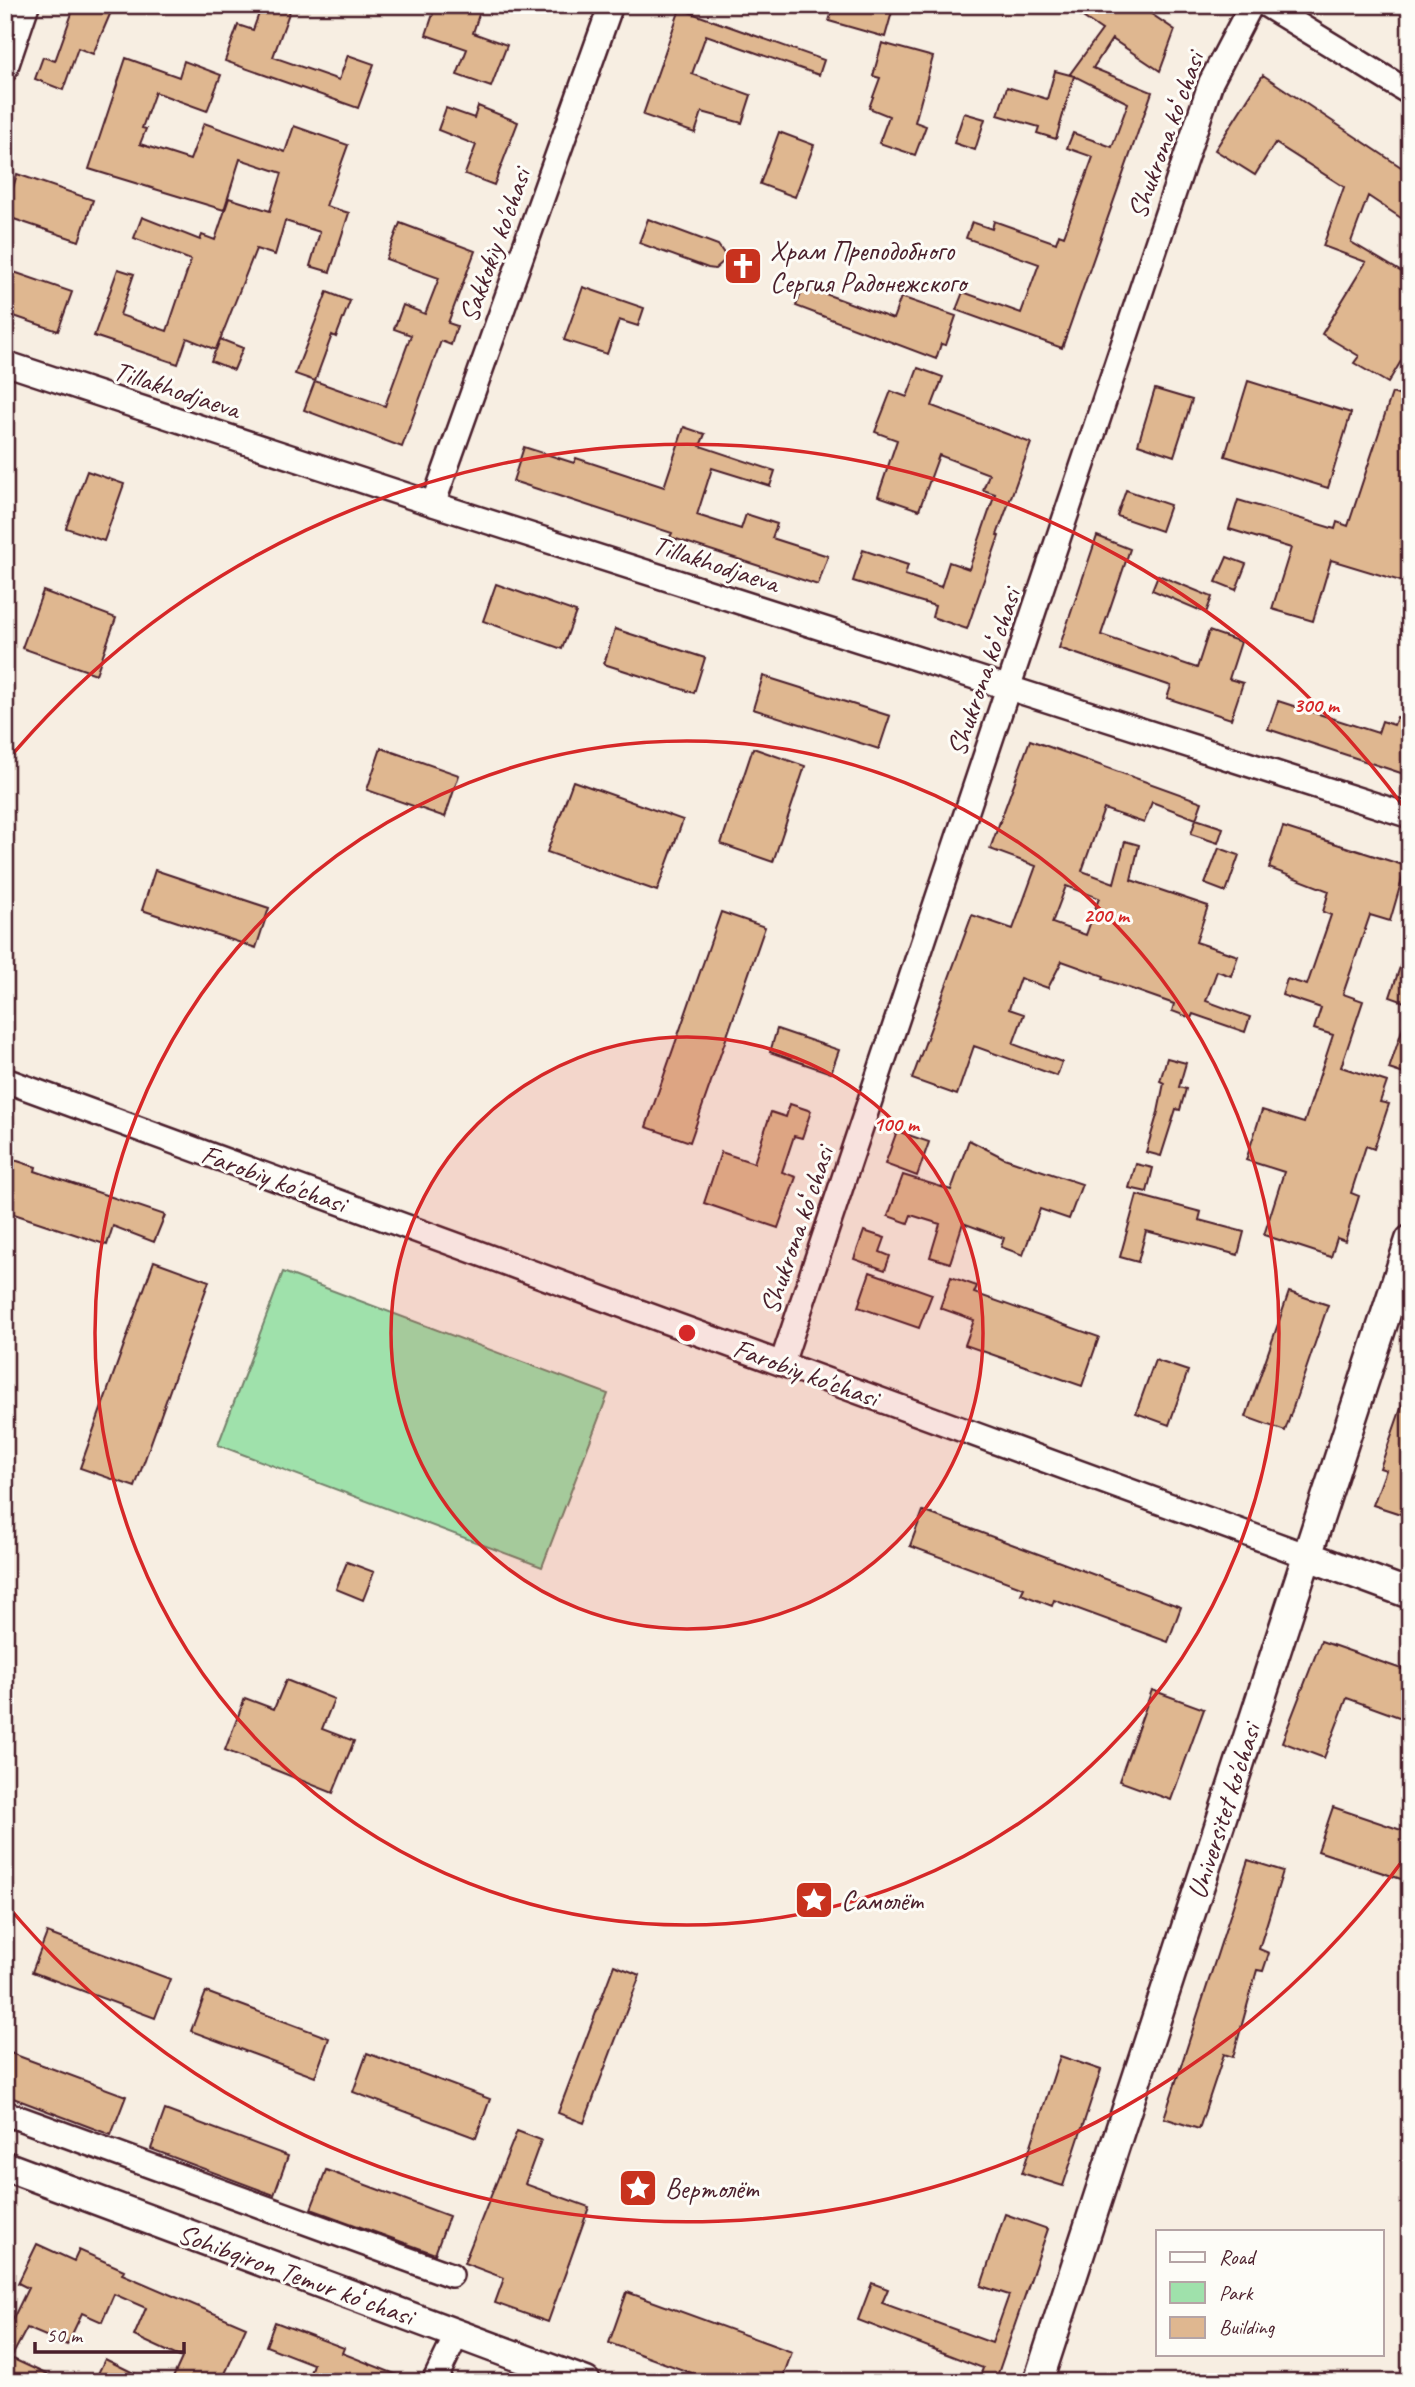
<svg xmlns="http://www.w3.org/2000/svg" width="1415" height="2387" font-family="Caveat,sans-serif">
  <style>
    .green { fill: #9fe1ab; stroke: #74806b; stroke-width: 2 }
    .building { fill: #dfb790; stroke: #4a1f2b; stroke-width: 2; fill-rule: evenodd }
    .lines { fill: none; stroke-linecap: round; stroke-linejoin: round }
    .minor-casing { stroke: #4a1f2b; stroke-width: 28 }
    .major-casing { stroke: #4a1f2b; stroke-width: 33 }
    .minor { stroke: #fdfcf7; stroke-width: 23 }
    .major { stroke: #fdfcf7; stroke-width: 28 }
    .ring { fill: none; stroke: #d62828; stroke-width: 3.5 }
    .labels { text-anchor: middle; stroke-width: 6; stroke-linejoin: round; paint-order: stroke }
    .street-label { font-size: 28px; fill: #4a1f2b; stroke: #fdfcf7 }
    .poi-label { font-size: 28px; fill: #4a1f2b; stroke: #fdfcf7; text-anchor: start }
    .centre { fill: #d62828; stroke: #fdfcf7; stroke-width: 3.5 }
    .ring-label { font-size: 21px; text-anchor: middle; font-weight: bold; fill: #d62828; stroke: #fdfcf7; stroke-width: 6; stroke-linejoin: round; paint-order: stroke }
  </style>
  <rect width="100%" height="100%" fill="#f7eee2"/>
  <filter id="ink" filterUnits="userSpaceOnUse"><feTurbulence type="fractalNoise" baseFrequency=".0143" numOctaves="2"/><feDisplacementMap in="SourceGraphic" scale="14" xChannelSelector="R" yChannelSelector="G"/><feConvolveMatrix kernelMatrix="1 2 1 2 8 2 1 2 1" color-interpolation-filters="sRGB"/></filter>
  <g filter="url(#ink)">
    <path class="green" d="M 283,1272 L 608,1394 L 542,1567 L 218,1445 Z"/>
    <path class="building" d="M 75,5 L 114,5 L 93,54 L 78,48 L 63,90 L 35,79 L 43,57 L 55,61 Z
      M 262,5 L 292,5 L 273,57 L 339,80 L 348,55 L 374,64 L 358,108 L 225,61 L 238,25 L 253,30 Z
      M 436,5 L 482,5 L 473,33 L 507,45 L 491,87 L 457,75 L 467,49 L 426,35 Z
      M 834,5 L 894,5 L 885,37 L 829,21 Z
      M 1065,5 L 1138,5 L 1175,30 L 1160,71 L 1112,39 L 1093,68 L 1152,92 L 1062,348 L 956,310 L 963,292 L 1021,313 L 1039,264 L 966,238 L 972,222 L 992,229 L 994,221 L 1056,243 L 1059,234 L 1064,236 L 1093,157 L 1067,148 L 1073,133 L 1112,147 L 1128,103 L 1070,74 L 1102,30 Z
      M 680,9 L 824,60 L 819,75 L 706,35 L 692,74 L 751,95 L 742,123 L 702,112 L 695,133 L 643,115 Z
      M 882,43 L 933,57 L 915,122 L 926,126 L 915,155 L 879,143 L 889,116 L 869,108 L 880,78 L 873,76 Z
      M 126,58 L 179,77 L 184,61 L 221,75 L 207,111 L 155,92 L 142,128 L 146,129 L 140,144 L 190,160 L 204,123 L 285,152 L 294,126 L 348,145 L 326,206 L 349,213 L 330,272 L 310,266 L 320,232 L 285,221 L 275,255 L 256,249 L 216,350 L 187,338 L 178,364 L 94,336 L 118,269 L 134,274 L 120,315 L 167,331 L 191,260 L 134,238 L 142,217 L 200,240 L 202,235 L 215,240 L 229,198 L 270,211 L 282,173 L 240,159 L 224,210 L 89,169 Z
      M 1055,71 L 1074,76 L 1056,139 L 1037,133 L 1039,127 L 998,115 L 1007,87 L 1047,99 Z
      M 1263,75 L 1410,173 L 1410,224 L 1368,196 L 1351,242 L 1410,277 L 1410,346 L 1388,383 L 1354,363 L 1359,356 L 1322,334 L 1366,262 L 1323,246 L 1344,187 L 1275,143 L 1255,175 L 1215,150 Z
      M 478,106 L 518,122 L 494,185 L 465,174 L 476,145 L 438,130 L 446,108 L 474,118 Z
      M 964,113 L 985,119 L 975,150 L 954,143 Z
      M 779,132 L 814,145 L 795,197 L 760,184 Z
      M 17,174 L 93,200 L 79,241 L 5,216 Z
      M 648,219 L 718,245 L 725,255 L 724,261 L 715,269 L 708,268 L 639,243 Z
      M 400,223 L 475,251 L 448,323 L 457,326 L 451,345 L 441,341 L 402,447 L 304,410 L 315,381 L 385,406 L 411,335 L 394,329 L 403,305 L 425,314 L 439,278 L 386,259 Z
      M 5,269 L 72,292 L 58,331 L 5,313 Z
      M 804,286 L 893,319 L 901,297 L 956,316 L 946,345 L 941,344 L 936,359 L 796,306 Z
      M 583,287 L 644,308 L 638,326 L 619,320 L 607,354 L 564,340 Z
      M 327,292 L 350,301 L 336,337 L 332,335 L 315,381 L 295,374 Z
      M 220,339 L 243,348 L 234,370 L 211,361 Z
      M 918,368 L 943,377 L 932,406 L 1031,443 L 997,535 L 999,536 L 967,629 L 932,617 L 935,606 L 853,581 L 863,550 L 908,565 L 905,575 L 941,587 L 949,562 L 969,569 L 995,494 L 983,490 L 989,474 L 939,455 L 919,510 L 878,496 L 897,440 L 875,432 L 891,391 L 907,397 Z
      M 1248,381 L 1351,413 L 1328,488 L 1225,456 Z
      M 1155,389 L 1192,400 L 1174,456 L 1138,444 Z
      M 1392,393 L 1410,399 L 1410,584 L 1331,560 L 1313,621 L 1272,609 L 1291,548 L 1229,529 L 1238,500 L 1335,529 L 1337,522 L 1348,526 Z
      M 684,427 L 705,434 L 700,446 L 775,471 L 770,486 L 712,468 L 697,515 L 741,529 L 746,514 L 777,524 L 772,538 L 828,556 L 818,585 L 670,537 L 672,533 L 513,481 L 524,447 L 574,463 L 576,458 L 664,487 Z
      M 87,471 L 124,484 L 104,541 L 66,528 Z
      M 1126,490 L 1170,505 L 1161,531 L 1117,516 Z
      M 1097,536 L 1130,549 L 1101,635 L 1197,668 L 1209,631 L 1241,642 L 1229,679 L 1243,683 L 1231,719 L 1167,698 L 1171,686 L 1059,648 Z
      M 1227,557 L 1246,564 L 1236,590 L 1216,582 Z
      M 1158,575 L 1212,597 L 1206,613 L 1152,590 Z
      M 496,584 L 576,612 L 562,649 L 483,621 Z
      M 43,591 L 116,618 L 96,674 L 22,648 Z
      M 615,629 L 705,658 L 694,693 L 604,664 Z
      M 763,676 L 890,716 L 879,749 L 753,709 Z
      M 1278,701 L 1378,733 L 1382,721 L 1394,725 L 1397,717 L 1410,721 L 1410,776 L 1268,729 Z
      M 1030,740 L 1202,802 L 1196,819 L 1152,802 L 1144,823 L 1104,809 L 1082,871 L 1114,883 L 1125,841 L 1139,845 L 1131,880 L 1208,906 L 1196,942 L 1238,956 L 1231,976 L 1217,971 L 1206,1001 L 1250,1017 L 1245,1032 L 1193,1014 L 1191,1018 L 1172,1011 L 1174,1004 L 1103,979 L 1104,976 L 1062,961 L 1048,988 L 1020,978 L 1009,1009 L 1024,1014 L 1013,1044 L 1062,1062 L 1057,1076 L 974,1046 L 957,1095 L 912,1079 L 972,915 L 1013,929 L 1036,866 L 990,849 ZM 1066,886 L 1099,898 L 1086,935 L 1052,923 Z
      M 381,748 L 459,775 L 445,817 L 367,790 Z
      M 753,748 L 805,766 L 773,862 L 721,844 Z
      M 573,781 L 683,820 L 657,891 L 547,852 Z
      M 1196,819 L 1223,828 L 1218,843 L 1191,834 Z
      M 1283,827 L 1406,866 L 1390,921 L 1370,915 L 1343,994 L 1363,1001 L 1341,1067 L 1387,1082 L 1380,1102 L 1389,1104 L 1374,1149 L 1366,1146 L 1351,1193 L 1359,1196 L 1345,1241 L 1337,1238 L 1331,1257 L 1264,1235 L 1284,1172 L 1246,1160 L 1262,1110 L 1304,1123 L 1333,1035 L 1314,1029 L 1321,1008 L 1282,995 L 1287,979 L 1307,985 L 1331,915 L 1323,912 L 1329,891 L 1269,868 Z
      M 1219,848 L 1239,855 L 1226,892 L 1205,884 Z
      M 155,870 L 269,908 L 256,948 L 142,910 Z
      M 721,912 L 765,927 L 690,1142 L 646,1127 Z
      M 1407,946 L 1410,946 L 1410,1004 L 1390,997 Z
      M 1407,1015 L 1410,1015 L 1410,1076 L 1389,1069 Z
      M 777,1029 L 839,1050 L 831,1073 L 770,1052 Z
      M 1167,1058 L 1186,1063 L 1179,1087 L 1186,1089 L 1180,1110 L 1176,1109 L 1161,1156 L 1146,1152 L 1158,1112 L 1164,1083 L 1160,1081 Z
      M 790,1104 L 811,1111 L 802,1138 L 794,1136 L 782,1172 L 796,1177 L 778,1228 L 704,1203 L 721,1152 L 754,1163 L 771,1112 L 786,1117 Z
      M 897,1131 L 929,1142 L 917,1176 L 885,1164 Z
      M 969,1140 L 1004,1158 L 1082,1184 L 1069,1219 L 1040,1209 L 1023,1255 L 1001,1247 L 1004,1238 L 963,1223 L 950,1263 L 930,1257 L 940,1224 L 911,1215 L 908,1223 L 888,1216 L 903,1175 L 951,1190 Z
      M 5,1157 L 36,1167 L 35,1171 L 165,1215 L 154,1242 L 113,1226 L 107,1245 L 5,1211 Z
      M 1136,1164 L 1153,1168 L 1147,1192 L 1129,1188 Z
      M 1137,1195 L 1201,1212 L 1199,1220 L 1244,1232 L 1238,1255 L 1146,1231 L 1138,1262 L 1120,1257 Z
      M 864,1231 L 885,1238 L 880,1252 L 890,1256 L 885,1270 L 854,1259 Z
      M 154,1261 L 209,1281 L 135,1487 L 80,1468 Z
      M 870,1272 L 932,1294 L 919,1328 L 858,1307 Z
      M 951,1277 L 977,1286 L 974,1293 L 1099,1337 L 1082,1386 L 965,1345 L 974,1320 L 940,1308 Z
      M 1289,1292 L 1328,1305 L 1285,1431 L 1246,1417 Z
      M 1155,1360 L 1188,1371 L 1169,1425 L 1136,1413 Z
      M 1406,1394 L 1410,1395 L 1410,1466 L 1404,1482 L 1410,1484 L 1410,1517 L 1373,1505 L 1386,1470 L 1380,1468 Z
      M 923,1511 L 1181,1607 L 1168,1642 L 1054,1600 L 1052,1606 L 1021,1594 L 1024,1588 L 910,1546 Z
      M 347,1562 L 374,1572 L 363,1600 L 336,1589 Z
      M 1321,1641 L 1410,1672 L 1410,1721 L 1347,1698 L 1324,1758 L 1282,1742 Z
      M 286,1680 L 334,1699 L 322,1729 L 354,1741 L 333,1793 L 225,1750 L 245,1698 L 274,1709 Z
      M 1152,1690 L 1204,1709 L 1171,1800 L 1119,1781 Z
      M 1333,1807 L 1410,1833 L 1410,1882 L 1318,1851 Z
      M 1248,1860 L 1283,1871 L 1259,1949 L 1269,1953 L 1263,1971 L 1257,1970 L 1233,2057 L 1224,2054 L 1199,2129 L 1164,2118 Z
      M 47,1933 L 170,1979 L 155,2018 L 32,1972 Z
      M 614,1965 L 640,1975 L 584,2123 L 558,2113 Z
      M 206,1992 L 329,2038 L 315,2077 L 191,2031 Z
      M 5,2051 L 126,2096 L 111,2135 L 5,2095 Z
      M 367,2053 L 490,2099 L 476,2138 L 353,2092 Z
      M 1060,2056 L 1101,2070 L 1063,2186 L 1022,2173 Z
      M 165,2110 L 288,2156 L 274,2195 L 151,2149 Z
      M 517,2131 L 541,2140 L 525,2184 L 589,2207 L 548,2322 L 495,2303 L 504,2278 L 464,2263 Z
      M 326,2170 L 449,2216 L 435,2254 L 311,2209 Z
      M 1005,2214 L 1048,2229 L 995,2382 L 978,2382 L 983,2368 L 858,2320 L 872,2283 L 888,2289 L 882,2303 L 992,2343 L 1009,2295 L 981,2286 Z
      M 37,2244 L 74,2261 L 79,2250 L 124,2270 L 122,2274 L 246,2327 L 224,2376 L 219,2382 L 171,2382 L 182,2358 L 134,2336 L 146,2308 L 114,2294 L 102,2322 L 82,2313 L 67,2345 L 27,2328 L 11,2358 L 63,2382 L 5,2382 L 5,2335 L 28,2288 L 18,2283 Z
      M 627,2292 L 792,2352 L 781,2382 L 716,2382 L 609,2343 Z
      M 275,2322 L 344,2348 L 342,2353 L 415,2382 L 307,2382 L 313,2364 L 266,2346 Z
      M 105,2359 L 152,2382 L 94,2382 Z"/>
    <g class="lines">
      <g class="minor-casing">
        <path id="minor" d="M 1266,5 L 1410,93
          M 5,70 L 27,5
          M 5,363 L 433,504 L 1410,816
          M 433,504 L 611,5
          M 5,1080 L 1305,1555
          M 782,1363 L 1211,82 L 1251,5
          M 5,2113 L 451,2275
          M 434,2382 L 457,2334"/>
      </g>
      <g class="major-casing">
        <path id="major" d="M 1305,1555 L 1410,1594
          M 5,2166 L 586,2382
          M 1038,2382 L 1410,1240"/>
      </g>
      <use href="#minor" class="minor"/>
      <use href="#major" class="major"/>
    </g>
  </g>
  <circle cx="687" cy="1333" r="296" fill="#d62828" fill-opacity=".12"/>
  <g class="ring">
    <circle cx="687" cy="1333" r="296"/>
    <circle cx="687" cy="1333" r="592"/>
    <path d="M1406 1856A889 889 0 0 1 6 1904M6 762A889 889 0 0 1 1406 810"/>
  </g>
  <defs>
    <g id="church-square" transform="scale(2.0125)"><rect x="-9" y="-9" width="18" height="18" rx="4" fill="#c8321e" stroke="#fdfcf7"/><path d="M-1.2-6h2.4v3.5h3.3v2.4h-3.3V6h-2.4V-.1h-3.3v-2.4h3.3Z" fill="#fff"/></g>
    <g id="sight-square" transform="scale(2.0125)"><rect x="-9" y="-9" width="18" height="18" rx="4" fill="#c8321e" stroke="#fdfcf7"/><path d="M0-6L1.8-2.2L6-1.7L2.9 1.2L3.7 5.4L0 3.3L-3.7 5.4L-2.9 1.2L-6-1.7L-1.8-2.2Z" fill="#fff"/></g>
  </defs>
  <g fill-rule="evenodd">
    <use href="#church-square" x="743" y="266"/>
    <use href="#sight-square" x="814" y="1900"/>
    <use href="#sight-square" x="638" y="2188"/>
  </g>
  <g class="labels">
    <g class="street-label">
      <text transform="translate(1165 135) rotate(-70)" y="10">Shukrona koʻchasi</text>
      <text transform="translate(494 245) rotate(-70)" y="10">Sakkokiy ko'chasi</text>
      <text transform="translate(177 389) rotate(18)" y="10">Tillakhodjaeva</text>
      <text transform="translate(716 563) rotate(18)" y="10">Tillakhodjaeva</text>
      <text transform="translate(983 672) rotate(-71)" y="10">Shukrona koʻchasi</text>
      <text transform="translate(274 1178) rotate(20)" y="10">Farobiy ko'chasi</text>
      <text transform="translate(796 1230) rotate(-71)" y="10">Shukrona koʻchasi</text>
      <text transform="translate(806 1372) rotate(20)" y="10">Farobiy ko'chasi</text>
      <text transform="translate(1223 1811) rotate(-72)" y="10">Universitet ko'chasi</text>
      <text transform="translate(296 2274) rotate(20)" y="10">Sohibqiron Temur koʻchasi</text>
    </g>
    <g class="poi-label">
      <text x="770" y="260">Храм Преподобного<tspan x="770" dy="32">Сергия Радонежского</tspan></text>
      <text x="841" y="1910">Самолёт</text>
      <text x="665" y="2198">Вертолёт</text>
    </g>
  </g>
  <circle cx="687" cy="1333" r="10" class="centre"/>
  <g class="ring-label">
    <text x="1316" y="712">300 m</text>
    <text x="1106" y="922">200 m</text>
    <text x="896" y="1131">100 m</text>
  </g>
  <rect width="1415" height="2387" fill="none" stroke="#fdfcf7" stroke-width="28"/>
  <rect x="14" y="14" width="1387" height="2359" fill="none" stroke="#4a1f2b" stroke-width="2.5" filter="url(#ink)"/>
  <rect x="1156" y="2230" width="228" height="126" fill="#fdfcf7" stroke="#b5a4a5" stroke-width="2"/>
  <rect x="1170" y="2252" width="35" height="10" fill="#fdfcf7" stroke="#b5a4a5" stroke-width="2"/>
  <text x="1219" y="2264" font-size="21" fill="#4a1f2b">Road</text>
  <rect x="1170" y="2282" width="35" height="21" fill="#9fe1ab" stroke="#b5a4a5" stroke-width="2"/>
  <text x="1219" y="2300" font-size="21" fill="#4a1f2b">Park</text>
  <rect x="1170" y="2317" width="35" height="21" fill="#dfb790" stroke="#b5a4a5" stroke-width="2"/>
  <text x="1219" y="2334" font-size="21" fill="#4a1f2b">Building</text>
  <path d="M35 2342v10h149v-10" fill="none" stroke="#4a1f2b" stroke-width="3.5"/>
  <text x="46" y="2342" font-size="21" fill="#4a1f2b" stroke="#fdfcf7" stroke-width="5" paint-order="stroke">50 m</text>
</svg>
